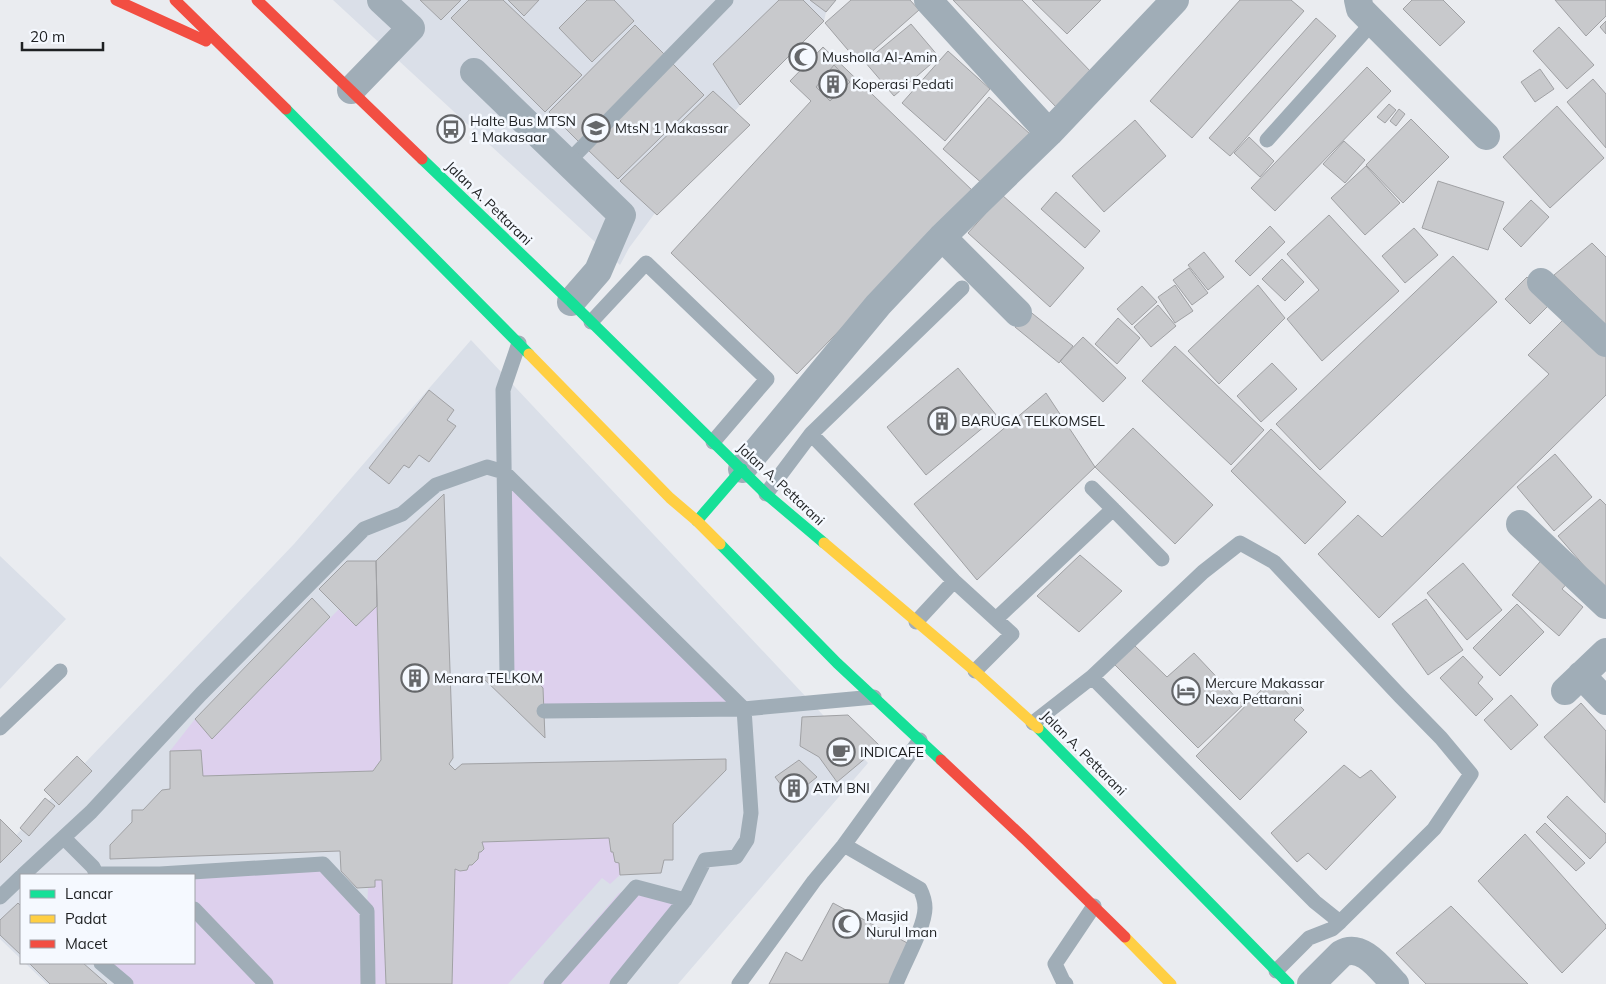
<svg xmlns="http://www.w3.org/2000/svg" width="1606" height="984" font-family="Mulish,sans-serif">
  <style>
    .built { fill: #dadfe8 }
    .green { fill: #ddd0ed }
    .building { fill: #c8c9cc; stroke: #a0a1a4 }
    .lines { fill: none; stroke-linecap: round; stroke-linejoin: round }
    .lane { stroke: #a0adb7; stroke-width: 15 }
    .street { stroke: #a0adb7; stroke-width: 28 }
    .fast { stroke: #16e098; stroke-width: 11 }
    .slow { stroke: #ffcf43; stroke-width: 11 }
    .jam { stroke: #f24e42; stroke-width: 11 }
    .labels { text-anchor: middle; stroke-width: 5; stroke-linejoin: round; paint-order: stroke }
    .poi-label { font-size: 14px; fill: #1e2022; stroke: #f5f9ff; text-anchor: start }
    .street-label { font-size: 14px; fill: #1e2022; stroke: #f5f9ff }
  </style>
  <rect width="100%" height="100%" fill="#eaecf0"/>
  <path class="built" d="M 333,0 L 836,0 L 826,12 L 824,21 L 740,105 L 701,151 L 629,248 L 620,265 Z
    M 471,340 L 868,763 L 678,984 L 47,984 L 25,963 L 194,963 L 194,875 L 21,875 L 21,959 L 0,939 L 0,852 L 294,544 Z
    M 0,556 L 66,619 L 0,689 Z"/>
  <path class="green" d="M 504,472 L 744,709 L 544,711 L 543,688 L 531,674 L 507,675 Z
    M 377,606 L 381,760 L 373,771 L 203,776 L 201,750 L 170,751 L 195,719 L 213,738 L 339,609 L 356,626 Z
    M 609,838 L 611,852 L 613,852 L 615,862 L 619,863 L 620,875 L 610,884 L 602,878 L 508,984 L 452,984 L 455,869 L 467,870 L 469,865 L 472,865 L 478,859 L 479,852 L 481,852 L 484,849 L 482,842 Z
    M 323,864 L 367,910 L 368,888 L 375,887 L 375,880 L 382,880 L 386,984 L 126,984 L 101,963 L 194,963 L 194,875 Z
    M 636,887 L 685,900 L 618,984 L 541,984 L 619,893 Z"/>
  <path class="building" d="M 420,0 L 461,0 L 441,20 Z
    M 469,0 L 503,0 L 582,75 L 545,112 L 451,18 Z
    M 508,0 L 539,0 L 524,16 Z
    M 587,0 L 614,0 L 634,21 L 592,62 L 559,28 Z
    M 779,0 L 803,0 L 824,21 L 740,105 L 713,64 Z
    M 810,0 L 836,0 L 826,12 Z
    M 851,0 L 910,0 L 919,10 L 859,63 L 825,23 Z
    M 953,0 L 1022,0 L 1092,73 L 1057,108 Z
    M 1032,0 L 1101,0 L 1067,34 Z
    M 1240,0 L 1291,0 L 1304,11 L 1192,138 L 1150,101 Z
    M 1412,0 L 1443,0 L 1465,22 L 1440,46 L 1403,9 Z
    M 1555,0 L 1606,0 L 1606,16 L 1586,36 Z
    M 1316,18 L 1336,36 L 1230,156 L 1209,138 Z
    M 1606,21 L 1606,34 L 1600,27 Z
    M 911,24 L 939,57 L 894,96 L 865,62 Z
    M 635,25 L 666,56 L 580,143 L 549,112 Z
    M 1559,27 L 1594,65 L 1567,89 L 1533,51 Z
    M 823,47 L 974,192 L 797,374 L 671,253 L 811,101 L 790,81 Z
    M 948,51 L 990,89 L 945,141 L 902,103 Z
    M 672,63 L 704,95 L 618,179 L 586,148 Z
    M 834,65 L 850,82 L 830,101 L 816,87 Z
    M 1367,67 L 1391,91 L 1275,211 L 1251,188 Z
    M 1540,69 L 1554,89 L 1535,102 L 1521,82 Z
    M 1593,79 L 1606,94 L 1606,148 L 1567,102 Z
    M 713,91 L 750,125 L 657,215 L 620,181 Z
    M 989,97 L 1030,134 L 984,185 L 943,149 Z
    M 1389,104 L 1396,110 L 1385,123 L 1377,117 Z
    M 1557,106 L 1604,158 L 1550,208 L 1503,157 Z
    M 1399,109 L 1405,114 L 1396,126 L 1390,121 Z
    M 1411,119 L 1449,157 L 1403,203 L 1366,165 Z
    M 1135,120 L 1166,156 L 1104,212 L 1072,176 Z
    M 1249,137 L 1274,161 L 1260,177 L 1234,153 Z
    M 1344,141 L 1365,160 L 1345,183 L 1323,164 Z
    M 1366,166 L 1400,203 L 1365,235 L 1331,198 Z
    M 1438,181 L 1504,202 L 1488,250 L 1422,228 Z
    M 1056,192 L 1100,231 L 1085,248 L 1041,209 Z
    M 1002,195 L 1084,268 L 1050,307 L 968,233 Z
    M 1531,200 L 1549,217 L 1521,247 L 1503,229 Z
    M 1329,215 L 1399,291 L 1322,361 L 1287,319 L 1319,290 L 1287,254 Z
    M 1270,226 L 1285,242 L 1250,276 L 1235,261 Z
    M 1414,228 L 1438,255 L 1405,283 L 1382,256 Z
    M 1592,243 L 1606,257 L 1606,325 L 1554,275 Z
    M 1204,252 L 1224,277 L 1208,290 L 1188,265 Z
    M 1453,256 L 1497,302 L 1320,470 L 1276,424 Z
    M 1282,259 L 1304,282 L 1285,301 L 1262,279 Z
    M 1189,268 L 1208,293 L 1192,305 L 1173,280 Z
    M 1527,277 L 1552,302 L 1530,324 L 1505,299 Z
    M 1175,285 L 1193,311 L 1175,323 L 1158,297 Z
    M 1258,285 L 1285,318 L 1219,384 L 1188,351 Z
    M 1142,286 L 1157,302 L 1132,325 L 1117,309 Z
    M 1158,305 L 1176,326 L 1151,347 L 1134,327 Z
    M 1028,310 L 1073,346 L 1059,363 L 1015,327 Z
    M 1566,317 L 1606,355 L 1606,395 L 1379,618 L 1318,554 L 1358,515 L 1382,537 L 1549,374 L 1528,355 Z
    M 1118,318 L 1140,338 L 1117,364 L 1095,344 Z
    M 1083,337 L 1126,378 L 1103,402 L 1060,361 Z
    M 1175,346 L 1264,430 L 1231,465 L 1142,381 Z
    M 1272,363 L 1297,389 L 1261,422 L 1237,396 Z
    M 958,368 L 997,416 L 926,475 L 887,427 Z
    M 429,390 L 454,410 L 447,420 L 456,426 L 429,462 L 419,455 L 409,468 L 404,465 L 389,484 L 369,468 Z
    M 1046,393 L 1095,467 L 977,580 L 914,504 Z
    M 1133,428 L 1213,505 L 1175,544 L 1095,467 Z
    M 1271,429 L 1346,502 L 1305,544 L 1231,471 Z
    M 1555,454 L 1592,497 L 1554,531 L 1517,487 Z
    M 444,494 L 453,758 L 449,764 L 455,770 L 462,764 L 726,759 L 726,770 L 673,824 L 673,860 L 664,860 L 661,873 L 620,875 L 619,863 L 615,862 L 613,852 L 611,852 L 609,838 L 482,842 L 484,849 L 481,852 L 479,852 L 478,859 L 472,865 L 469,865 L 467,870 L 460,871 L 455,869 L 452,984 L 386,984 L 382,880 L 375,880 L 375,887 L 357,888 L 341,871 L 340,851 L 110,859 L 110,845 L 132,822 L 132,810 L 143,810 L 162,790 L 170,789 L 170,751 L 201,750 L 203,776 L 373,771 L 381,760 L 376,561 Z
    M 1600,499 L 1606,505 L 1606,591 L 1558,536 Z
    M 1080,555 L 1122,591 L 1079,632 L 1037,596 Z
    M 1544,557 L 1570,580 L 1562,589 L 1583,607 L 1559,636 L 1512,595 Z
    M 347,561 L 376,561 L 377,606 L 356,626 L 319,589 Z
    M 1463,563 L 1502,610 L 1467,640 L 1427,593 Z
    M 312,598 L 330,617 L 212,739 L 195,719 Z
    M 1426,599 L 1463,650 L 1428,675 L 1392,624 Z
    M 1517,604 L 1544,632 L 1500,676 L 1473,648 Z
    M 1135,646 L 1167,677 L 1194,653 L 1243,705 L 1198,748 L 1114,664 Z
    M 1463,656 L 1483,677 L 1478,683 L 1493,699 L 1476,716 L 1440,678 Z
    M 530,674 L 543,688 L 545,738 L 482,677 Z
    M 1273,678 L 1304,710 L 1294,720 L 1307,732 L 1240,800 L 1196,756 Z
    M 1511,695 L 1538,725 L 1511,750 L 1484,720 Z
    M 1581,703 L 1606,731 L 1605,803 L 1544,737 Z
    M 848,715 L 880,746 L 837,782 L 819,757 L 800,746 L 802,717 Z
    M 77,756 L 92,771 L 59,805 L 44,790 Z
    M 799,760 L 817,777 L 791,798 L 775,777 Z
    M 1344,765 L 1360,778 L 1371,770 L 1396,797 L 1326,870 L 1308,853 L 1297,862 L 1271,833 Z
    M 1567,796 L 1606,834 L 1606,842 L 1590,859 L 1547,817 Z
    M 45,798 L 55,806 L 29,836 L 20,828 Z
    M 0,819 L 22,841 L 0,863 Z
    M 1545,823 L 1585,863 L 1576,871 L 1536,832 Z
    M 1525,834 L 1606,925 L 1606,928 L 1562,973 L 1478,881 Z
    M 18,903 L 21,906 L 21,955 L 0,935 L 0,920 Z
    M 833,903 L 911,945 L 890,984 L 769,984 L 786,952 L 802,961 Z
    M 1451,906 L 1528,984 L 1426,984 L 1396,953 Z
    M 29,963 L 83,963 L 107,984 L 50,984 Z"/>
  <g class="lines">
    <path class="lane" d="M 1267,140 L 1373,22
      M 568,162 L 726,0
      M 591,322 L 646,263 L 767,379 L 713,442
      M 811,434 L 962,288
      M 766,494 L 811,434 L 954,581 L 1012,634 L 975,671
      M 1113,509 L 1162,559
      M 996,619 L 1113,509 L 1092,488
      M 916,622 L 954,581
      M 507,675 L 503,390 L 519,343
      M 1092,677 L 1203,572 L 1240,543 L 1274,562 L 1400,696 L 1441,738 L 1471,774 L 1434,829 L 1340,922
      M 544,711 L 744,709 L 874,697
      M 1033,723 L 1092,677 L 1315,902 L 1340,922 L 1332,929 L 1309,938 L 1276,971
      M 0,728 L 60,671
      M 64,838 L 93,867 L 97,875
      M 97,874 L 160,874 L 323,864 L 367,911 L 368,984
      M 23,875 L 91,812 L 201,694 L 364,529 L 402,514 L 436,485 L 487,467 L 504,472 L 744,709 L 751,813 L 747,840 L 736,857 L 705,860 L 685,900 L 617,984
      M 0,897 L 21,877
      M 194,909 L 266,984
      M 101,963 L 126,984
      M 551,984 L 636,887 L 685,900
      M 739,984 L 814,881 L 844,845
      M 896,984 C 903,965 925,927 925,908 C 925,901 923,895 920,889 L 844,845 L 920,740
      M 1066,984 L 1063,981 L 1055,964 L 1094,906"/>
    <path class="street" d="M 928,0 L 1049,133
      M 1358,0 L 1360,9 L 1486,136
      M 474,72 L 622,215 L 598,271 L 571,302
      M 351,90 L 411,28 L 381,0
      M 942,237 L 1018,313
      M 1541,282 L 1606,343
      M 742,469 L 878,305 L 942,237 L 1049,133 L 1175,0
      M 1520,524 L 1606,605
      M 1581,675 L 1606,701
      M 1565,691 L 1606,652
      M 1311,984 L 1341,954 C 1362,941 1382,971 1395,984"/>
    <path class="fast" d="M 286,109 L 529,354
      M 422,159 L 571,302 L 766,494 L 824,543
      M 697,521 L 742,469
      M 720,544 L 837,663 L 941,760
      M 1038,728 L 1289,984"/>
    <path class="slow" d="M 529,354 L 670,498 L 697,521 L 720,544
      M 824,543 L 975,671 L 1038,728
      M 1125,937 L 1171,984"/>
    <path class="jam" d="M 116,0 L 206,41
      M 175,0 L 286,109
      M 257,0 L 422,159
      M 941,760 L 1026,840 L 1125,937"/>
  </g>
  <defs>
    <g id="mosque-ring" transform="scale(1.4375)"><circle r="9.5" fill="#f5f9ff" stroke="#65676a" stroke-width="1.5"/><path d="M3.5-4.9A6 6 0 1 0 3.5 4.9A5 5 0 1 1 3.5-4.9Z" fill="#65676a"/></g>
    <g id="building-ring" transform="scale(1.4375)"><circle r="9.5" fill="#f5f9ff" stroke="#65676a" stroke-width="1.5"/><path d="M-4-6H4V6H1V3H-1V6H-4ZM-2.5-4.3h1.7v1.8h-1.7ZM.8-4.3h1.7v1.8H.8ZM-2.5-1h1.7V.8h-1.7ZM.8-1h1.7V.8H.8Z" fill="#65676a"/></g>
    <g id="school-ring" transform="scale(1.4375)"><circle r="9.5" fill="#f5f9ff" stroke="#65676a" stroke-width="1.5"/><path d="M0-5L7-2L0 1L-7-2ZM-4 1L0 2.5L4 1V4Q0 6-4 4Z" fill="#65676a"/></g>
    <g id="bus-ring" transform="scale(1.4375)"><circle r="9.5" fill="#f5f9ff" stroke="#65676a" stroke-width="1.5"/><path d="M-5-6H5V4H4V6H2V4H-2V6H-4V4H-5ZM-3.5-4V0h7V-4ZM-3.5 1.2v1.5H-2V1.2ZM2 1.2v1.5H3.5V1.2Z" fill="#65676a"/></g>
    <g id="hotel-ring" transform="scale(1.4375)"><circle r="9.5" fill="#f5f9ff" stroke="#65676a" stroke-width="1.5"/><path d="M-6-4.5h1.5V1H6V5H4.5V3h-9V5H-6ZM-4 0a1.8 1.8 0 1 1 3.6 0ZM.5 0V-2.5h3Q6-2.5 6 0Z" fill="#65676a"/></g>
    <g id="cafe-ring" transform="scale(1.4375)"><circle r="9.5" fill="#f5f9ff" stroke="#65676a" stroke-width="1.5"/><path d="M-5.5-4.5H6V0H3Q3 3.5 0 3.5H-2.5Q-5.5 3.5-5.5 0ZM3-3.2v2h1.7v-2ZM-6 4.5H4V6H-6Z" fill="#65676a"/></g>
  </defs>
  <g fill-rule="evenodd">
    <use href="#mosque-ring" x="803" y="57"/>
    <use href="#building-ring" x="833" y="84"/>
    <use href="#school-ring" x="596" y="128"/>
    <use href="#bus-ring" x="451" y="129"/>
    <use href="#building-ring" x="942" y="421"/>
    <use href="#building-ring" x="415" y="678"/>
    <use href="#hotel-ring" x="1186" y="691"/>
    <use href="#cafe-ring" x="841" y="752"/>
    <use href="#building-ring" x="794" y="788"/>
    <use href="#mosque-ring" x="847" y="924"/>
  </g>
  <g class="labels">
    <g class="poi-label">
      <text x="822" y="62">Musholla Al-Amin</text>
      <text x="852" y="89">Koperasi Pedati</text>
      <text x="470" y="126">Halte Bus MTSN<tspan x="470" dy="16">1 Makasaar</tspan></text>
      <text x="615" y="133">MtsN 1 Makassar</text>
      <text x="961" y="426">BARUGA TELKOMSEL</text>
      <text x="434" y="683">Menara TELKOM</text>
      <text x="1205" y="688">Mercure Makassar<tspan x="1205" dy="16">Nexa Pettarani</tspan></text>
      <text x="860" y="757">INDICAFE</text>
      <text x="813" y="793">ATM BNI</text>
      <text x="866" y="921">Masjid<tspan x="866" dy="16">Nurul Iman</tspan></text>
    </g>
    <g class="street-label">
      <text transform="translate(489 203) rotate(44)" y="5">Jalan A. Pettarani</text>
      <text transform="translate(781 484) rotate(43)" y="5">Jalan A. Pettarani</text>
      <text transform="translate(1084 753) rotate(45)" y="5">Jalan A. Pettarani</text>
    </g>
  </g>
  <rect x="20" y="874" width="175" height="90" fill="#f5f9ff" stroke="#9fa2a7"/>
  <rect x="30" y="890" width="25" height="8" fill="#16e098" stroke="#9fa2a7"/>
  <text x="65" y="899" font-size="15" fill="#1e2022">Lancar</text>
  <rect x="30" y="915" width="25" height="8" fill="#ffcf43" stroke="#9fa2a7"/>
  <text x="65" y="924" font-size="15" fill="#1e2022">Padat</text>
  <rect x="30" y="940" width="25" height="8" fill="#f24e42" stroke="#9fa2a7"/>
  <text x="65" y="949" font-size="15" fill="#1e2022">Macet</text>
  <path d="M22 42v8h81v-8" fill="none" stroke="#1e2022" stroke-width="2.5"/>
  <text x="30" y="42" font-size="15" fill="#1e2022" stroke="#f5f9ff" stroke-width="4" paint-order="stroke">20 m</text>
</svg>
